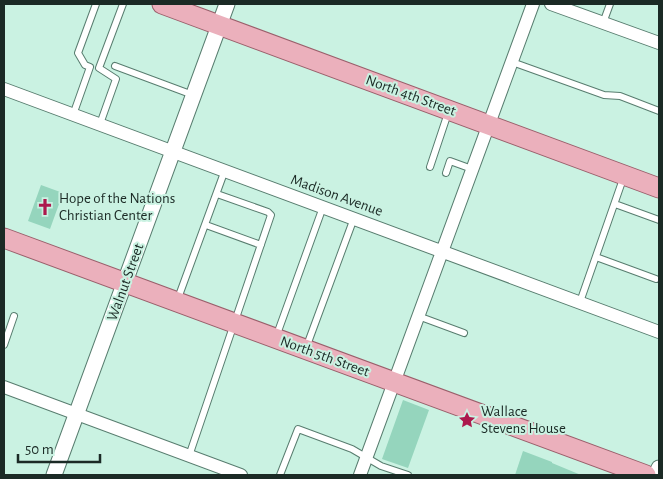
<svg xmlns="http://www.w3.org/2000/svg" width="663" height="479" font-family="'Alegreya Sans',sans-serif">
  <style>
    .building { fill: #95d5bd }
    .lines { fill: none; stroke-linecap: round; stroke-linejoin: round }
    .service-casing { stroke: #587d6f; stroke-width: 8 }
    .minor-casing { stroke: #587d6f; stroke-width: 14 }
    .tertiary-casing { stroke: #587d6f; stroke-width: 17 }
    .primary-casing { stroke: #9a5f6b; stroke-width: 21 }
    .service { stroke: #fff; stroke-width: 6 }
    .minor { stroke: #fff; stroke-width: 12 }
    .tertiary { stroke: #fff; stroke-width: 15 }
    .primary { stroke: #ebb0bc; stroke-width: 19 }
    .labels { text-anchor: middle; stroke-width: 4; stroke-linejoin: round; paint-order: stroke }
    .street-label { font-size: 15px; fill: #1b2a25; stroke: #caf2e2 }
    .poi-label { font-size: 15px; fill: #1b2a25; stroke: #caf2e2; text-anchor: start }
  </style>
  <rect width="100%" height="100%" fill="#caf2e2"/>
  <path class="building" d="M 41,185 L 63,193 L 50,229 L 28,221 Z
    M 403,400 L 429,410 L 408,468 L 382,459 Z
    M 523,451 L 552,462 L 552,463 L 581,475 L 515,475 Z"/>
  <g class="lines">
    <g class="service-casing">
      <path id="service" d="M 603,23 L 610,4
        M 512,62 L 604,95 L 620,96 L 659,111
        M 115,66 L 193,95
        M 73,115 L 90,67 L 85,65 L 78,53 L 96,4
        M 100,124 L 116,79 L 99,68 L 123,4
        M 430,167 L 448,113
        M 446,173 L 450,161 L 472,169
        M 615,204 L 659,220
        M 206,225 L 261,245
        M 596,257 L 656,279
        M 177,301 L 225,170
        M 580,302 L 624,176
        M 418,316 L 464,333
        M 276,337 L 323,207
        M 4,345 L 14,316
        M 306,348 L 354,218
        M 189,456 L 271,215 L 268,212 L 217,194
        M 280,475 L 298,429 L 352,449 L 381,466 L 408,475"/>
    </g>
    <g class="minor-casing">
      <path id="minor" d="M 551,4 L 659,43
        M 4,89 L 659,332
        M 4,387 L 241,475
        M 360,475 L 533,4"/>
    </g>
    <g class="tertiary-casing">
      <path id="tertiary" d="M 54,475 L 227,4
        M 656,475 L 659,468"/>
    </g>
    <g class="primary-casing">
      <path id="primary" d="M 162,4 L 659,188
        M 4,238 L 646,475"/>
    </g>
    <use href="#service" class="service"/>
    <use href="#minor" class="minor"/>
    <use href="#tertiary" class="tertiary"/>
    <use href="#primary" class="primary"/>
  </g>
  <defs>
    <g id="church-bare" transform="scale(1.35)"><path d="M-1.2-6h2.4v3.5h3.3v2.4h-3.3V6h-2.4V-.1h-3.3v-2.4h3.3Z" fill="#ac194d" stroke="#caf2e2" stroke-width="2.5" paint-order="stroke"/></g>
    <g id="sight-bare" transform="scale(1.35)"><path d="M0-6L1.8-2.2L6-1.7L2.9 1.2L3.7 5.4L0 3.3L-3.7 5.4L-2.9 1.2L-6-1.7L-1.8-2.2Z" fill="#ac194d" stroke="#caf2e2" stroke-width="2.5" paint-order="stroke"/></g>
  </defs>
  <g fill-rule="evenodd">
    <use href="#church-bare" x="45" y="207"/>
    <use href="#sight-bare" x="467" y="420"/>
  </g>
  <g class="labels">
    <g class="street-label">
      <text transform="translate(411 95) rotate(20)" y="5">North 4th Street</text>
      <text transform="translate(337 195) rotate(20)" y="5">Madison Avenue</text>
      <text transform="translate(125 282) rotate(-70)" y="5">Walnut Street</text>
      <text transform="translate(325 356) rotate(20)" y="5">North 5th Street</text>
    </g>
    <g class="poi-label">
      <text x="59" y="203">Hope of the Nations<tspan x="59" dy="17">Christian Center</tspan></text>
      <text x="481" y="416">Wallace<tspan x="481" dy="17">Stevens House</tspan></text>
    </g>
  </g>
  <rect width="663" height="479" fill="none" stroke="#1b2a25" stroke-width="10"/>
  <path d="M18 454v8h82v-8" fill="none" stroke="#1b2a25" stroke-width="2.5"/>
  <text x="25" y="454" font-size="15" fill="#1b2a25" stroke="#caf2e2" stroke-width="4" paint-order="stroke">50 m</text>
</svg>
